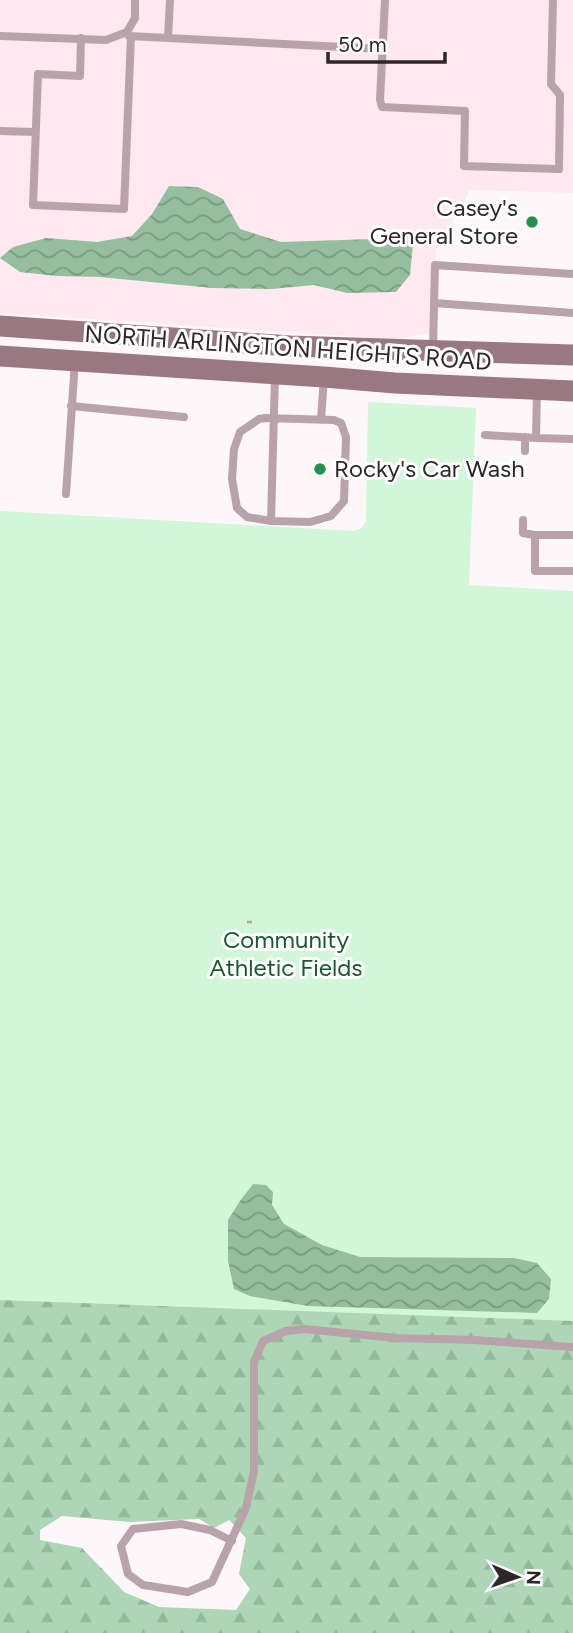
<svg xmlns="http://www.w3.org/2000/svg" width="573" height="1633" font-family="Figtree,sans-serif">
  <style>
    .built { fill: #fde9ef }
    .green { fill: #d1f6d8 }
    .forest { fill: url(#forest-firs); fill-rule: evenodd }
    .water { fill: url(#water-waves) }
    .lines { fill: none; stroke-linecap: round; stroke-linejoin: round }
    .path { stroke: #aba5a7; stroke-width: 2.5; stroke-dasharray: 5 3.5; stroke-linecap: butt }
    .lane { stroke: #b9a2a9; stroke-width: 8 }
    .secondary { stroke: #997882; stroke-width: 21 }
    .poi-dot { fill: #21924c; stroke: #fff; stroke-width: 2.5 }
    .labels { text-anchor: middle; stroke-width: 6; stroke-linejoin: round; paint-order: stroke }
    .poi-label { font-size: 24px; fill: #2d2729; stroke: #fff; text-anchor: end }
    .street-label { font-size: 24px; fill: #2d2729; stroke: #fff }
    .park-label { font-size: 24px; fill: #19582f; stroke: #fff }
  </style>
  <defs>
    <pattern id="forest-firs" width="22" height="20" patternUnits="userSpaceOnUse" patternTransform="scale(1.75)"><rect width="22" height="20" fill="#acd6b5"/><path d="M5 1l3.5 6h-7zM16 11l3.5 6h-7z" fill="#94b89c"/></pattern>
    <pattern id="water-waves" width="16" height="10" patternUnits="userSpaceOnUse" patternTransform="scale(1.75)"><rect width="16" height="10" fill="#95be9e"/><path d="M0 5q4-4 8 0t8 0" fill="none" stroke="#7a9a81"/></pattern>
  </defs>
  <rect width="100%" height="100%" fill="#fef7f9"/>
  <path class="built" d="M 0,0 L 573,0 L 573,193 L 470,190 L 436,251 L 433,333 L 393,339 L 0,313 Z"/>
  <path class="green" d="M 368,402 L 476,408 L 469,585 L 573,591 L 573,1337 L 0,1316 L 0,511 L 354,531 L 362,528 L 366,521 Z"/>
  <path class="forest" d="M 0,1300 L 573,1321 L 573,1633 L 0,1633 ZM 62,1516 L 129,1522 L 199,1519 L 214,1528 L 229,1520 L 246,1538 L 239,1574 L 250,1589 L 236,1610 L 159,1607 L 124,1592 L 82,1548 L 40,1540 L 40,1530 Z"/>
  <path class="water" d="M 169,186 L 198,187 L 223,199 L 240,229 L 281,242 L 404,238 L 417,236 L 430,237 L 429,244 L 413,244 L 410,275 L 396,292 L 347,293 L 314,285 L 272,289 L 212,288 L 100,277 L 57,276 L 20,272 L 0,258 L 13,247 L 46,238 L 97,242 L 132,236 L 152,214 Z
    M 253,1184 L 266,1185 L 273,1192 L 272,1205 L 284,1224 L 322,1245 L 360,1257 L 514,1258 L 537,1263 L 551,1279 L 549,1299 L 537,1313 L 308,1306 L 250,1296 L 234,1289 L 228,1261 L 228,1220 L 240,1201 Z"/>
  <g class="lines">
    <path class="path" d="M 247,922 L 253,922"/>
    <path class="lane" d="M 170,0 L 168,38 L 383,49
      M 385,0 L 380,100 L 382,107 L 465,111 L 464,166 L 559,169 L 560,95 L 551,84 L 553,0
      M 0,36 L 106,40 L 127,32 L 135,18 L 135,0
      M 129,36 L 168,38
      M 81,38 L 80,76 L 38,74 L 33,205 L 124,209 L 131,36
      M 0,131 L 36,132
      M 434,303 L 573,313
      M 433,348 L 435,265 L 573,274
      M 537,390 L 536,438 L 573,439
      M 71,406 L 184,417
      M 265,418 L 334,420 L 341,423 L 346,437 L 344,501 L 331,516 L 310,522 L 271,521 L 247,517 L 237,508 L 232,479 L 234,449 L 240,432 L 259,419 Z
      M 321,420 L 324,377
      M 485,435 L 536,438
      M 525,437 L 525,451
      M 66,494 L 75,361
      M 523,520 L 523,533 L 535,535
      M 271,521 L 275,375
      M 573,535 L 535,535 L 535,571 L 573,571
      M 232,1541 L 210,1530 L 181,1524 L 133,1529 L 121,1546 L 128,1574 L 143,1585 L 188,1592 L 212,1582 L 246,1508 L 254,1471 L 254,1362 L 263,1341 L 286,1331 L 304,1329 L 396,1338 L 474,1340 L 573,1347"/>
    <path class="secondary" d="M 0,326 L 290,346 L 573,355
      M 0,356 L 324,377 L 395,383 L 573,391"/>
  </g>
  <g class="poi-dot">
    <circle cx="532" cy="222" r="7"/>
    <circle cx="320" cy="469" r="7"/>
  </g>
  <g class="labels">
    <g class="poi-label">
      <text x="518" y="216">Casey's<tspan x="518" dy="28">General Store</tspan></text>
      <text x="334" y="477" text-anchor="start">Rocky's Car Wash</text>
    </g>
    <g class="street-label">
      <text transform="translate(288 348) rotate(4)" y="8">NORTH ARLINGTON HEIGHTS ROAD</text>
    </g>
    <g class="park-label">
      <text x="286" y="948">Community<tspan x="286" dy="28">Athletic Fields</tspan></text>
    </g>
  </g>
  <g transform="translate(517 1577) rotate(92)" stroke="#ffffff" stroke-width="5" paint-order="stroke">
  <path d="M0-5L12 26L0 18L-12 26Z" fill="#2d2729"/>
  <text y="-10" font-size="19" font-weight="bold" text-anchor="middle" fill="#2d2729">N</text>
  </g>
  <path d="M328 52v10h117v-10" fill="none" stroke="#2d2729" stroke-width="3.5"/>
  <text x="338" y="52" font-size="21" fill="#2d2729" stroke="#ffffff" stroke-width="5" paint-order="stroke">50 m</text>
</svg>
